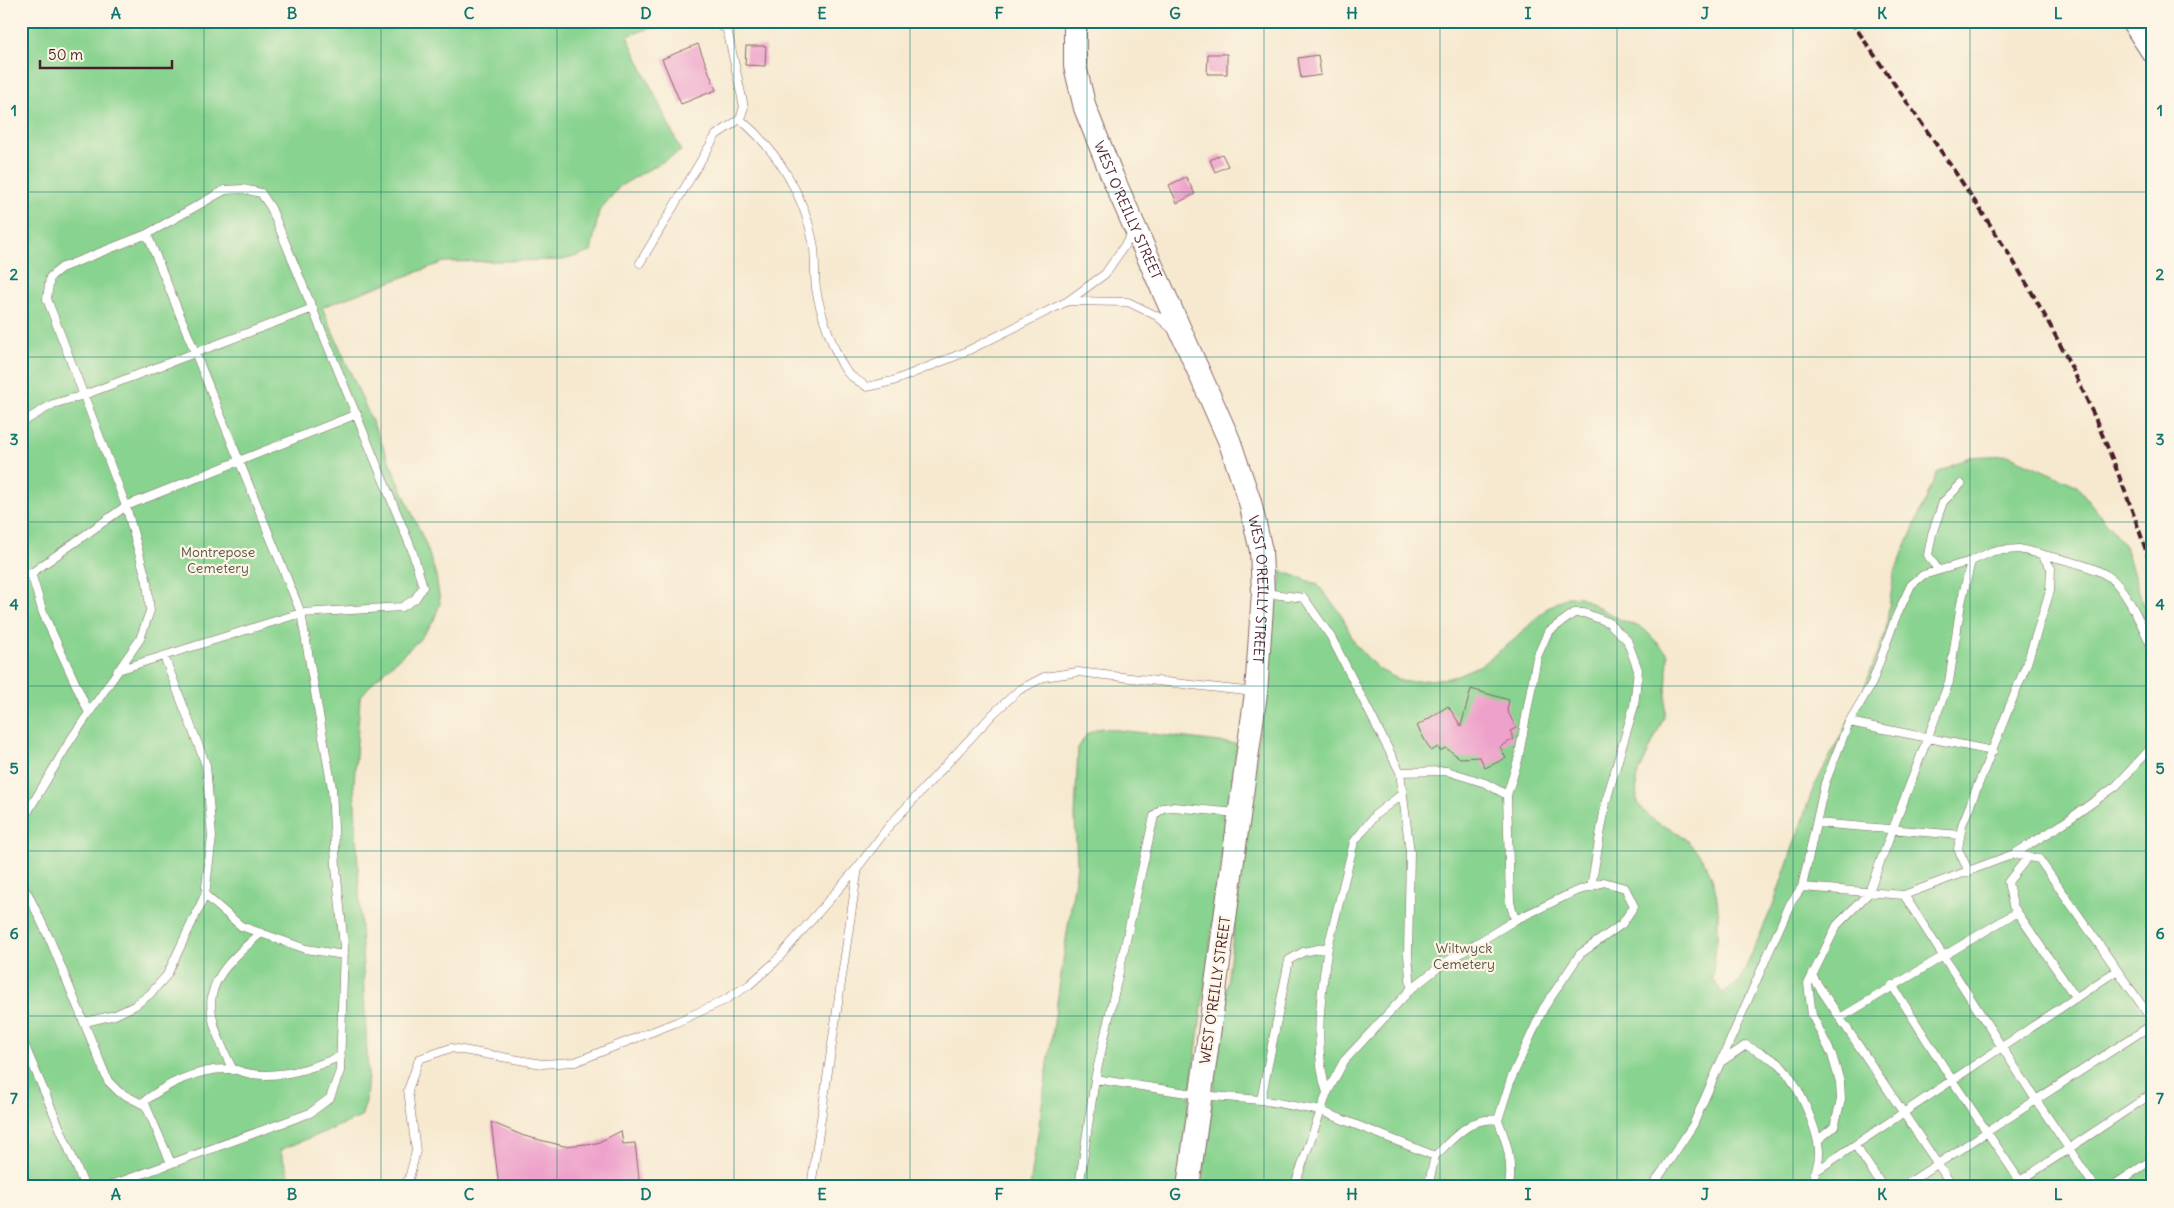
<svg xmlns="http://www.w3.org/2000/svg" width="2174" height="1208" font-family="Delius,sans-serif">
  <style>
    .green { fill: #88d38f; stroke: #69795d }
    .building { fill: #eea2cb }
    .lines { fill: none; stroke-linecap: round; stroke-linejoin: round }
    .lane-casing { stroke: #866665; stroke-width: 9 }
    .secondary-casing { stroke: #866665; stroke-width: 24 }
    .primary-casing { stroke: #866665; stroke-width: 27 }
    .lane { stroke: #fff; stroke-width: 8 }
    .secondary { stroke: #fff; stroke-width: 22 }
    .primary { stroke: #fff; stroke-width: 25 }
    .rail { stroke: #4a1f2b; stroke-width: 4; stroke-dasharray: 8 4; stroke-linecap: butt }
    .grid { fill: none; stroke: #0f766e; stroke-width: 1; stroke-opacity: 0.55 }
    .labels { text-anchor: middle; stroke-width: 4.5; stroke-linejoin: round; paint-order: stroke }
    .street-label { font-size: 14px; fill: #4a1f2b; stroke: #fcf5e5 }
    .park-label { font-size: 14px; fill: #5d5549; stroke: #fcf5e5 }
    .neatline { fill: none; stroke: #0f766e; stroke-width: 2 }
    .grid-label { font-size: 16px; text-anchor: middle; font-weight: bold; fill: #0f766e }
  </style>
  <rect width="100%" height="100%" fill="#fcf5e5"/>
  <filter id="ink" filterUnits="userSpaceOnUse"><feTurbulence type="fractalNoise" baseFrequency=".02" numOctaves="2"/><feDisplacementMap in="SourceGraphic" scale="10" xChannelSelector="R" yChannelSelector="G"/><feConvolveMatrix kernelMatrix="1 2 1 2 8 2 1 2 1" color-interpolation-filters="sRGB"/></filter>
  <filter id="wash" filterUnits="userSpaceOnUse"><feTurbulence type="fractalNoise" baseFrequency=".0096" numOctaves="4" result="noise"/><feDisplacementMap in="SourceGraphic" scale="20" xChannelSelector="R" yChannelSelector="G"/><feGaussianBlur stdDeviation="1.12" result="paint"/><feColorMatrix in="noise" values="0 0 0 0 0 0 0 0 0 0 0 0 0 0 0 0 0 1.4 0 .05"/><feComposite in="paint" operator="in"/></filter>
  <g filter="url(#wash)">
    <rect width="100%" height="100%" fill="#f6e9d0"/>
    <path class="green" d="M 21,21 L 671,21 L 627,36 L 681,151 L 620,186 L 599,211 L 591,252 L 563,260 L 444,262 L 322,307 L 426,545 L 436,575 L 440,603 L 434,620 L 420,639 L 375,680 L 360,697 L 354,784 L 368,1074 L 366,1101 L 361,1117 L 280,1150 L 293,1187 L 21,1187 Z
      M 2008,455 L 2076,485 L 2125,546 L 2153,636 L 2153,1187 L 1201,1187 L 1274,615 L 1282,571 L 1317,584 L 1341,614 L 1355,644 L 1378,669 L 1404,682 L 1450,678 L 1481,665 L 1514,640 L 1546,609 L 1567,597 L 1580,597 L 1619,619 L 1644,629 L 1668,654 L 1665,715 L 1636,779 L 1637,803 C 1643,809 1649,817 1656,822 C 1664,827 1675,830 1683,837 C 1729,878 1719,924 1712,979 L 1723,994 L 1740,981 L 1773,905 L 1813,789 L 1860,699 L 1885,634 L 1894,574 L 1937,473 L 1969,457 Z
      M 1101,728 L 1237,744 L 1178,1187 L 1030,1187 L 1077,865 L 1075,817 L 1078,748 L 1087,734 Z"/>
    <g id="blocks">
      <path class="building" d="M 698,44 L 716,90 L 681,104 L 662,59 Z
        M 746,46 L 766,46 L 765,66 L 745,65 Z
        M 1208,54 L 1227,54 L 1227,74 L 1207,74 Z
        M 1318,55 L 1321,75 L 1301,78 L 1298,58 Z
        M 1222,154 L 1228,166 L 1215,172 L 1210,160 Z
        M 1186,177 L 1195,194 L 1177,203 L 1169,185 Z
        M 1471,689 L 1509,700 L 1507,710 L 1516,728 L 1510,731 L 1514,739 L 1500,747 L 1506,758 L 1485,768 L 1480,757 L 1460,758 L 1446,748 L 1440,751 L 1438,747 L 1431,751 L 1417,726 L 1448,706 L 1461,726 Z
        M 491,1122 L 524,1136 L 564,1146 L 597,1143 L 621,1131 L 623,1144 L 635,1143 L 640,1187 L 499,1187 Z"/>
    </g>
  </g>
  <g filter="url(#ink)">
    <use href="#blocks" fill-opacity="0" stroke="#866665" stroke-width="1"/>
    <g class="lines">
      <g class="lane-casing">
        <path id="lane" d="M 710,21 L 727,29 L 744,107 L 740,119
          M 640,263 L 716,135 L 740,119 C 777,150 804,195 813,242 C 816,257 814,273 816,288 C 819,309 834,353 846,371 C 850,377 861,382 867,387 L 893,381 L 963,353 L 1068,301 L 1105,274 L 1133,233
          M 1068,301 L 1128,302 L 1157,316 L 1172,329
          M 21,423 L 53,404 L 84,395 L 313,308
          M 2041,554 C 2063,560 2088,564 2108,576 C 2126,587 2143,629 2153,649
          M 1938,570 L 1928,555 L 1932,534 L 1943,502 L 1961,484
          M 31,573 L 43,613 L 89,713
          M 21,575 L 30,574 L 126,506 L 357,414
          M 1265,593 L 1304,598 L 1331,637 L 1400,772 L 1410,852 L 1408,955 L 1411,989
          M 1849,722 L 1993,751
          M 1400,772 L 1447,771 L 1485,783 L 1507,795
          M 21,823 L 71,739 L 140,639 L 150,611 L 147,582 L 126,506 L 47,299 L 50,277 L 61,268 L 147,234 L 225,190 L 243,189 L 261,193 L 271,208 L 412,550 L 423,587 L 415,599 L 402,607 L 301,613 L 118,670
          M 1817,823 L 1960,835
          M 2014,854 L 2058,827 L 2116,786 L 2153,746
          M 2028,857 L 2008,882 L 2013,906 L 2076,998
          M 21,887 L 28,894 L 51,942 L 108,1081 L 119,1092 L 146,1106 L 171,1163
          M 1802,887 L 1825,783 L 1849,722 L 1872,683 L 1895,619 L 1911,585 L 1923,575 L 1971,561 L 1993,551 L 2019,549 L 2041,554 L 2051,568 L 2050,591 L 2027,663 L 1962,825 L 1958,849 L 1969,872
          M 205,895 L 241,926 L 306,949 L 344,955
          M 1904,895 L 2036,1100 L 2095,1187
          M 1515,920 L 1510,902 L 1507,795 L 1518,760 L 1537,657 L 1548,632 L 1574,613 L 1584,613 L 1608,622 L 1627,640 L 1638,670 L 1634,706 L 1606,801 L 1591,887
          M 1812,976 L 1953,1187
          M 1892,985 L 1952,1080 L 2024,1187
          M 1840,1018 L 2017,912
          M 85,1022 L 115,1015 L 134,1006 L 150,994 L 167,975 L 205,895 L 212,837 L 206,765 L 164,656
          M 21,1037 L 85,1187
          M 1721,1062 L 1746,1045 C 1756,1051 1768,1056 1777,1062 C 1795,1075 1819,1131 1819,1153 C 1819,1165 1814,1176 1809,1187
          M 233,1070 C 199,1001 202,983 261,933
          M 1095,1079 L 1200,1095 L 1261,1100 L 1321,1111 L 1435,1156 C 1454,1138 1470,1116 1498,1120 L 1511,1079 L 1543,1009 L 1580,954 L 1622,924 L 1634,906 L 1625,888 L 1604,882 L 1574,892 L 1515,920 L 1443,964 L 1411,989 L 1344,1061 L 1327,1093 L 1297,1179 L 1295,1187
          M 1327,1093 C 1313,1051 1321,991 1328,947
          M 1261,1100 L 1289,960 L 1303,952 L 1328,947 L 1354,842 L 1375,815 L 1402,794
          M 142,1103 C 166,1084 198,1068 230,1069 C 237,1069 244,1073 252,1074 C 283,1078 313,1068 341,1056
          M 1498,1120 C 1507,1142 1513,1163 1509,1187
          M 1818,1140 L 1834,1127 L 1841,1100 L 1840,1082 L 1832,1055 L 1812,1015 L 1808,984 L 1837,925 L 1868,894 L 1949,682 L 1961,603 L 1971,561
          M 1855,1145 L 1883,1187
          M 1816,1171 L 2116,971
          M 106,1187 L 310,1113 L 330,1098 L 340,1071 L 344,947 L 336,867 L 332,788 L 301,613 L 147,234
          M 402,1187 L 409,1179 L 416,1151 L 408,1090 L 419,1059 L 451,1048 L 542,1064 L 575,1062 L 677,1022 L 723,1001 L 749,985 L 774,963 L 857,868
          M 811,1187 L 858,867 L 889,826 L 993,714 L 1019,690 L 1044,677 L 1078,672 L 1254,692
          M 1079,1187 L 1095,1079 L 1154,816 L 1162,808 L 1173,807 L 1237,813
          M 1428,1187 L 1435,1156
          M 1652,1187 L 1693,1125 L 1790,904 L 1802,887 L 1904,895 L 2014,854 L 2039,859 L 2153,1021
          M 1902,1187 L 2153,1024
          M 2011,1187 L 2153,1093
          M 2111,1187 L 2153,1159"/>
      </g>
      <g class="secondary-casing">
        <g id="secondary">
          <path id="s1" d="M 1075,21 L 1075,66 L 1085,108 L 1113,178 L 1229,440 L 1250,502 L 1261,551 L 1263,592 L 1256,693 L 1188,1187"/>
        </g>
      </g>
      <g class="primary-casing">
        <path id="primary" d="M 2134,21 L 2153,50"/>
      </g>
      <use href="#lane" class="lane"/>
      <use href="#secondary" class="secondary"/>
      <use href="#primary" class="primary"/>
      <path class="rail" d="M 1851,21 C 1904,99 1960,176 2010,256 C 2071,354 2118,462 2153,572"/>
    </g>
  </g>
  <path class="grid" d="M 204,21 L 204,1187M 381,21 L 381,1187M 557,21 L 557,1187M 734,21 L 734,1187M 910,21 L 910,1187M 1087,21 L 1087,1187M 1264,21 L 1264,1187M 1440,21 L 1440,1187M 1617,21 L 1617,1187M 1793,21 L 1793,1187M 1970,21 L 1970,1187M 21,192 L 2153,192M 21,357 L 2153,357M 21,522 L 2153,522M 21,686 L 2153,686M 21,851 L 2153,851M 21,1016 L 2153,1016"/>
  <g class="labels">
    <g class="street-label">
      <text dy="5" stroke="none"><textPath href="#s1" startOffset="199">WEST O'REILLY STREET</textPath></text>
      <text dy="5" stroke="none"><textPath href="#s1" startOffset="604">WEST O'REILLY STREET</textPath></text>
      <text transform="translate(1215 990) rotate(-82)" y="5">WEST O'REILLY STREET</text>
    </g>
    <g class="park-label">
      <text x="218" y="557">Montrepose<tspan x="218" dy="16">Cemetery</tspan></text>
      <text x="1464" y="953">Wiltwyck<tspan x="1464" dy="16">Cemetery</tspan></text>
    </g>
  </g>
  <rect width="2174" height="1208" fill="none" stroke="#fcf5e5" stroke-width="55"/>
  <path d="M40 60v8h132v-8" fill="none" stroke="#4a1f2b" stroke-width="2.5"/>
  <text x="48" y="60" font-size="15" fill="#4a1f2b" stroke="#fcf5e5" stroke-width="4" paint-order="stroke">50 m</text>
  <rect x="28" y="28" width="2118" height="1152" class="neatline"/>
  <g class="grid-label">
    <text x="116" y="19">A</text>
    <text x="292" y="19">B</text>
    <text x="469" y="19">C</text>
    <text x="646" y="19">D</text>
    <text x="822" y="19">E</text>
    <text x="999" y="19">F</text>
    <text x="1175" y="19">G</text>
    <text x="1352" y="19">H</text>
    <text x="1528" y="19">I</text>
    <text x="1705" y="19">J</text>
    <text x="1882" y="19">K</text>
    <text x="2058" y="19">L</text>
    <text x="14" y="116">1</text>
    <text x="2160" y="116">1</text>
    <text x="14" y="280">2</text>
    <text x="2160" y="280">2</text>
    <text x="14" y="445">3</text>
    <text x="2160" y="445">3</text>
    <text x="14" y="610">4</text>
    <text x="2160" y="610">4</text>
    <text x="14" y="774">5</text>
    <text x="2160" y="774">5</text>
    <text x="14" y="939">6</text>
    <text x="2160" y="939">6</text>
    <text x="14" y="1104">7</text>
    <text x="2160" y="1104">7</text>
    <text x="116" y="1200">A</text>
    <text x="292" y="1200">B</text>
    <text x="469" y="1200">C</text>
    <text x="646" y="1200">D</text>
    <text x="822" y="1200">E</text>
    <text x="999" y="1200">F</text>
    <text x="1175" y="1200">G</text>
    <text x="1352" y="1200">H</text>
    <text x="1528" y="1200">I</text>
    <text x="1705" y="1200">J</text>
    <text x="1882" y="1200">K</text>
    <text x="2058" y="1200">L</text>
  </g>
</svg>
